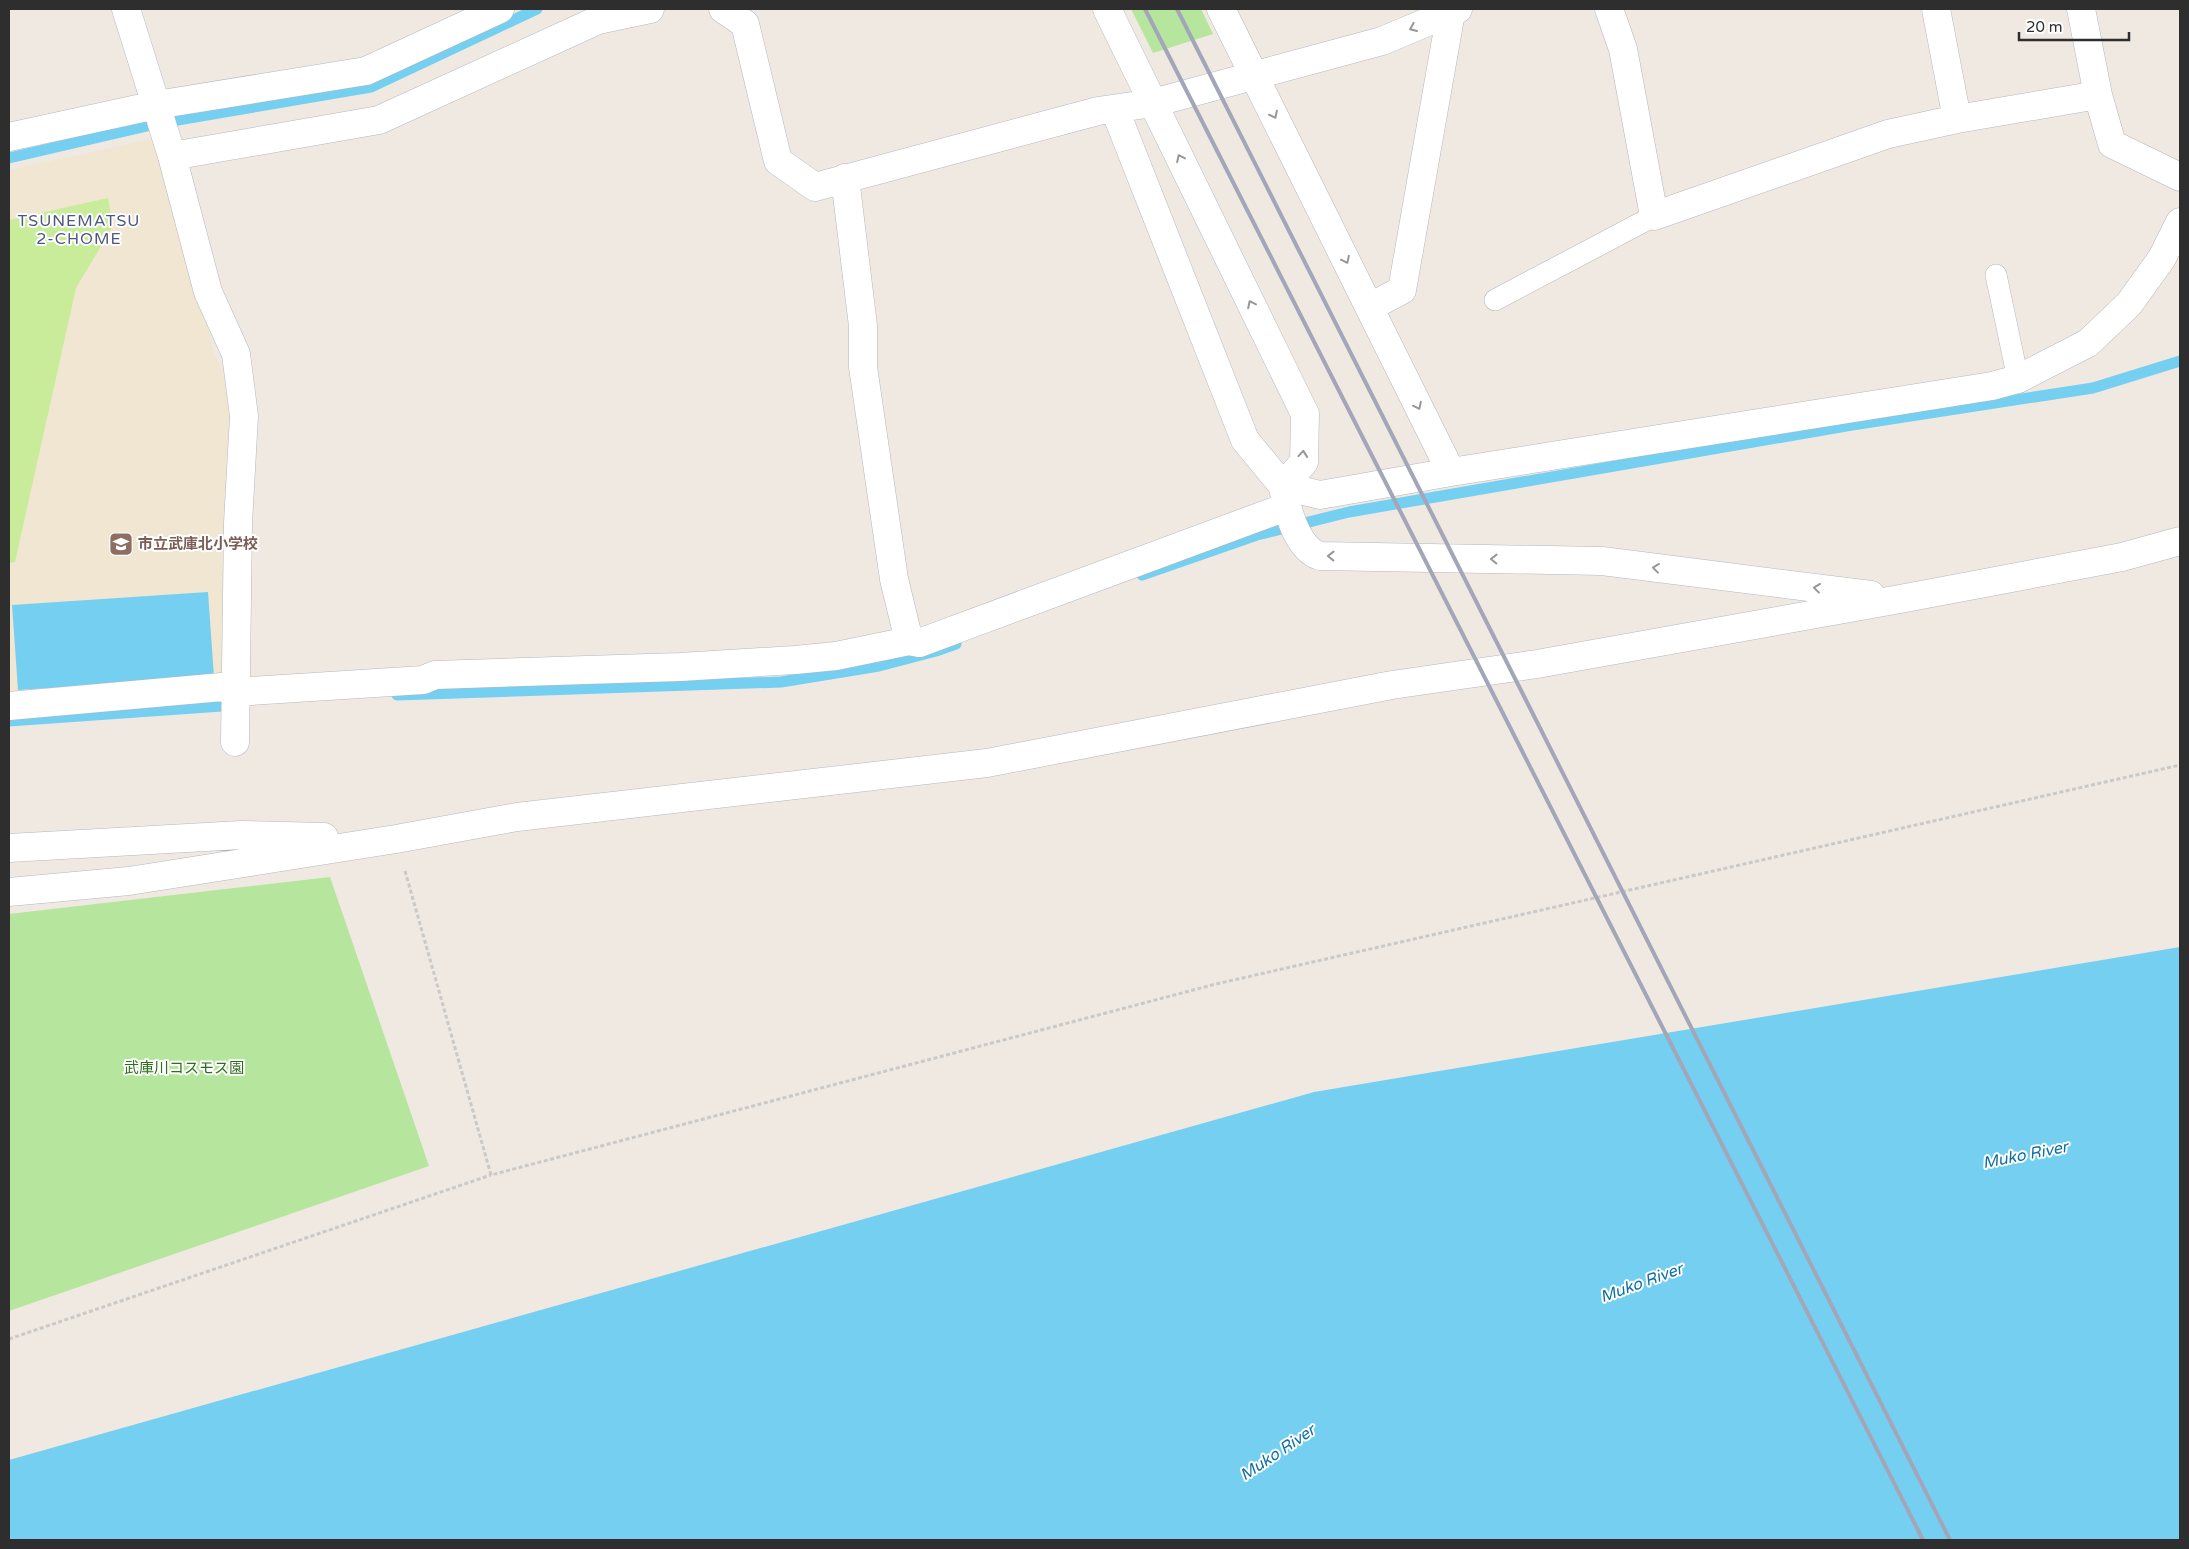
<svg xmlns="http://www.w3.org/2000/svg" width="2189" height="1549" font-family="'Varela Round','Noto Sans JP',sans-serif">
  <style>
    .education { fill: #f0e6d1 }
    .green { fill: #b6e59e }
    .pitch { fill: #c9ec9a }
    .water { fill: #75cff0 }
    .lines { fill: none; stroke-linecap: round; stroke-linejoin: round }
    .stream { stroke: #75cff0; stroke-width: 11 }
    .lane-casing { stroke: #b4b7c1; stroke-width: 22 }
    .street-casing { stroke: #b4b7c1; stroke-width: 29 }
    .path { stroke: #c9c9c9; stroke-width: 3; stroke-dasharray: 4 2.5; stroke-linecap: butt }
    .lane { stroke: #fff; stroke-width: 21 }
    .street { stroke: #fff; stroke-width: 28 }
    .rail { stroke: #a3a6b8; stroke-width: 4 }
    .oneway { stroke: #969696 }
    .labels { text-anchor: middle; stroke-width: 4; stroke-linejoin: round; paint-order: stroke }
    .education-label { font-size: 15px; font-weight: bold; fill: #785e54; stroke: #fff; text-anchor: start }
    .park-label { font-size: 15px; fill: #2c6e1b; stroke: #fff }
    .neighbourhood-label { font-size: 16px; letter-spacing: 1px; fill: #4d5680; stroke: #fff }
    .water-label { font-size: 16px; font-style: italic; fill: #0d6fa3; stroke: #fff }
  </style>
  <rect width="100%" height="100%" fill="#efe9e1"/>
  <path class="education" d="M 152,139 L 176,224 L 186,228 L 213,351 L 240,406 L 227,682 L 9,703 L 9,170 Z"/>
  <path class="green" d="M 1131,9 L 1201,9 L 1213,34 L 1153,53 Z
    M 330,877 L 429,1166 L 9,1311 L 9,914 Z"/>
  <path class="pitch" d="M 108,198 L 113,226 L 76,288 L 15,562 L 9,563 L 9,220 Z"/>
  <path class="water" d="M 208,592 L 214,677 L 18,690 L 12,605 Z
    M 2180,947 L 2180,1540 L 9,1540 L 9,1460 L 1314,1092 Z"/>
  <g class="lines">
    <path class="stream" d="M 9,158 L 160,123 L 371,87 L 537,9
      M 1142,575 L 1257,535 L 1349,512 L 1852,425 L 2093,388 L 2180,361
      M 397,695 L 781,682 L 879,666 L 936,651 L 956,644
      M 9,721 L 236,705"/>
    <g class="lane-casing">
      <path id="lane" d="M 1996,275 L 2018,379
        M 1495,300 L 1654,216"/>
    </g>
    <g class="street-casing">
      <path id="street" d="M 126,9 L 172,156 L 208,292 L 236,354 L 244,416 L 238,523 L 235,742
        M 723,9 L 745,24 L 778,161 L 815,187 L 1098,111 L 1153,103 L 1382,41 L 1458,9
        M 1107,9 L 1305,414 L 1304,462 L 1283,486 C 1286,508 1297,549 1320,556 L 1602,561 L 1871,595
        M 1221,9 L 1451,472
        M 1609,9 L 1623,49 L 1654,216 L 1888,134 L 1957,119 L 2098,95
        M 1936,9 L 1957,119
        M 2081,9 L 2098,95 L 2112,144 L 2180,177
        M 1115,110 L 1245,440 L 1283,486 L 1320,495 L 1451,472 L 1992,386 L 2018,379 L 2088,343 L 2129,304 L 2162,258 L 2180,222
        M 9,137 L 156,105 L 366,71 L 500,9
        M 172,156 L 379,120 L 598,20 L 650,9
        M 845,178 L 863,326 L 863,367 L 894,579 L 909,641
        M 1370,307 L 1402,290 L 1451,12
        M 9,706 L 222,687 L 234,692 L 423,680 L 435,675 L 680,667 L 795,660 L 836,656 L 909,641 L 919,643 L 1286,507
        M 9,848 L 241,835 L 324,837
        M 9,892 L 129,881 L 396,839 L 517,817 L 987,763 L 1392,685 L 1537,664 L 1900,599 L 2122,557 L 2180,541"/>
    </g>
    <path class="path" d="M 405,871 L 491,1175 L 1216,984 L 2180,765
      M 9,1339 L 491,1175"/>
    <use href="#lane" class="lane"/>
    <use href="#street" class="street"/>
    <path class="rail" d="M 1145,9 L 1923,1540
      M 1177,9 L 1950,1540"/>
  </g>
  <defs><path id="oneway-chevron" d="M-2-3.5L2.5 0L-2 3.5" fill="none" stroke-width="1.6" stroke-linecap="round" stroke-linejoin="round" transform="scale(1.25)"/></defs>
  <g class="oneway">
    <use href="#oneway-chevron" transform="translate(1413 28) rotate(157)"/>
    <use href="#oneway-chevron" transform="translate(1274 115) rotate(64)"/>
    <use href="#oneway-chevron" transform="translate(1180 158) rotate(-116)"/>
    <use href="#oneway-chevron" transform="translate(1346 260) rotate(64)"/>
    <use href="#oneway-chevron" transform="translate(1251 304) rotate(-116)"/>
    <use href="#oneway-chevron" transform="translate(1418 406) rotate(64)"/>
    <use href="#oneway-chevron" transform="translate(1303 454) rotate(-85)"/>
    <use href="#oneway-chevron" transform="translate(1331 556) rotate(-179)"/>
    <use href="#oneway-chevron" transform="translate(1494 559) rotate(-179)"/>
    <use href="#oneway-chevron" transform="translate(1656 568) rotate(-173)"/>
    <use href="#oneway-chevron" transform="translate(1817 588) rotate(-173)"/>
  </g>
  <defs>
    <g id="school-square" transform="scale(1.25)"><rect x="-9" y="-9" width="18" height="18" rx="4" fill="#8d6e63" stroke="#fff"/><path d="M0-5L7-2L0 1L-7-2ZM-4 1L0 2.5L4 1V4Q0 6-4 4Z" fill="#fff"/></g>
  </defs>
  <g fill-rule="evenodd">
    <use href="#school-square" x="121" y="544"/>
  </g>
  <g class="labels">
    <g class="education-label">
      <text x="138" y="549">市立武庫北小学校</text>
    </g>
    <g class="park-label">
      <text x="184" y="1073">武庫川コスモス園</text>
    </g>
    <g class="neighbourhood-label">
      <text x="79" y="226">TSUNEMATSU<tspan x="79" dy="18">2-CHOME</tspan></text>
    </g>
    <g class="water-label">
      <text transform="translate(2025 1154) rotate(-11)" y="6">Muko River</text>
      <text transform="translate(1641 1282) rotate(-20)" y="6">Muko River</text>
      <text transform="translate(1277 1452) rotate(-34)" y="6">Muko River</text>
    </g>
  </g>
  <rect width="2189" height="1549" fill="none" stroke="#2e2e2e" stroke-width="20"/>
  <path d="M2019 32v8h110v-8" fill="none" stroke="#2e2e2e" stroke-width="2.5"/>
  <text x="2026" y="32" font-size="15" fill="#2e2e2e" stroke="#ffffff" stroke-width="4" paint-order="stroke">20 m</text>
</svg>
